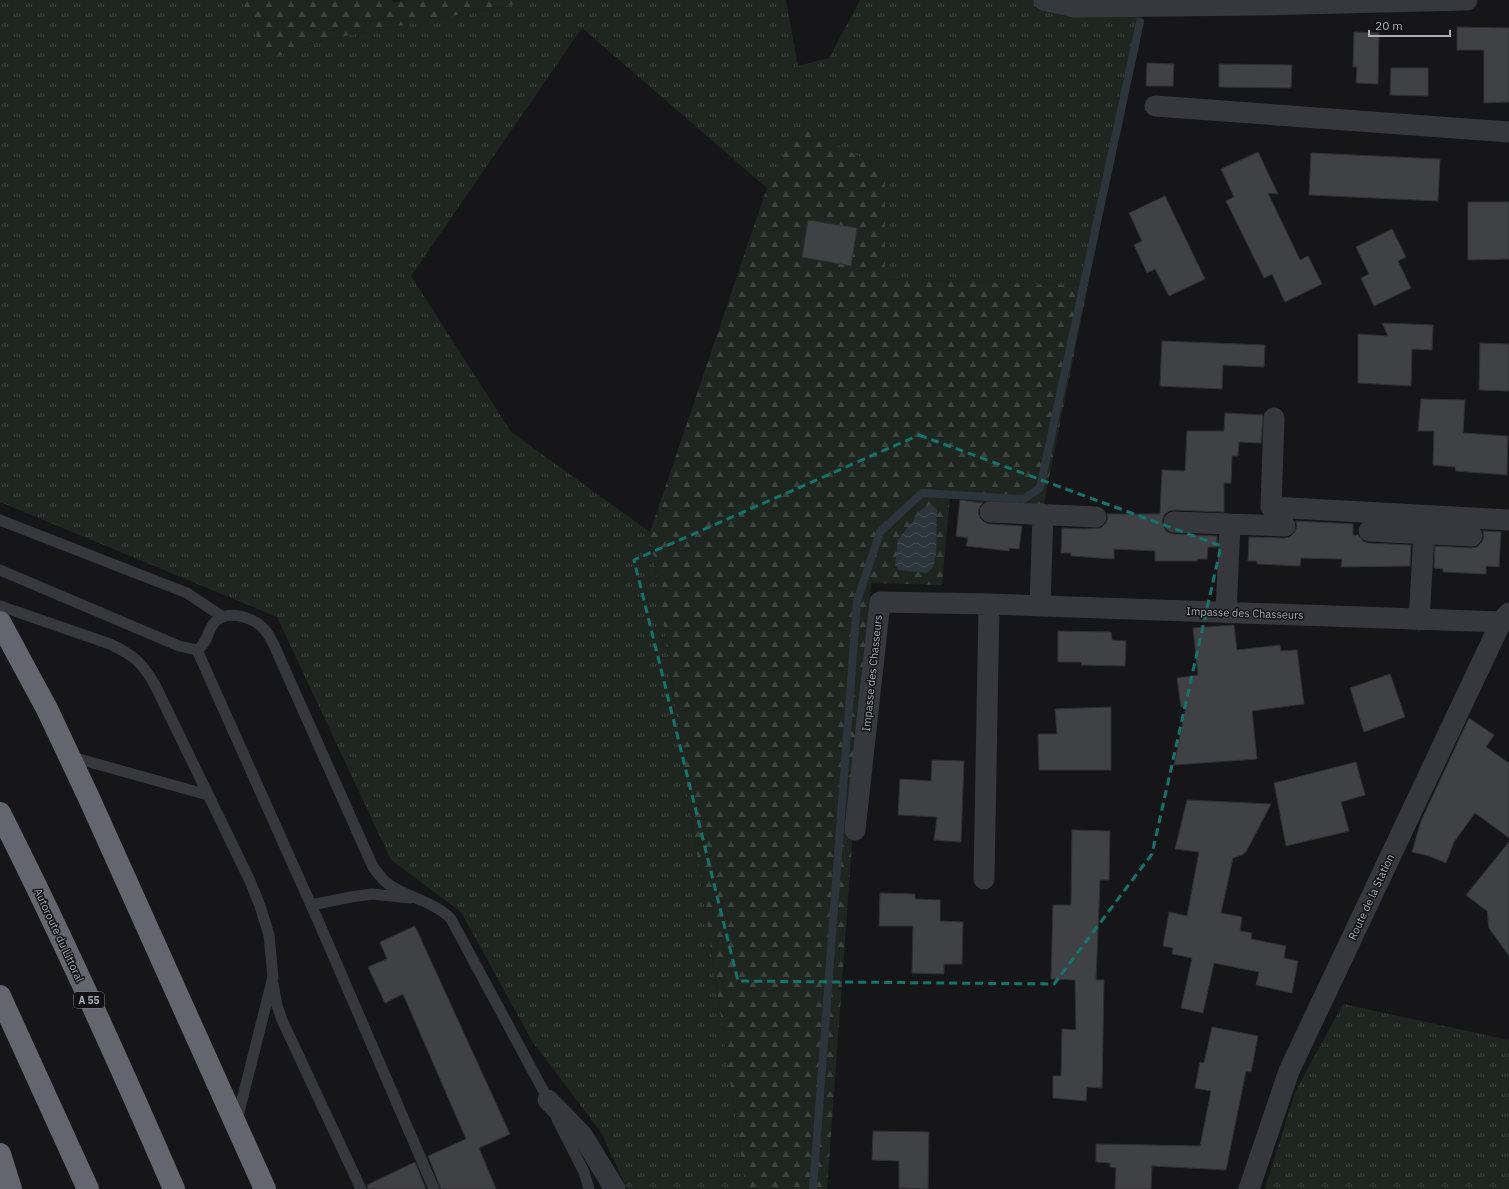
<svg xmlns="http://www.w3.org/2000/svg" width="1509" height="1189" font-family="'IBM Plex Sans',sans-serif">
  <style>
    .grass { fill: url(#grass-tufts) }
    .forest { fill: url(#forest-firs) }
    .water { fill: url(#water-waves) }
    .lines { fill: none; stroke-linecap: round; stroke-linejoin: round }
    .stream { stroke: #2c353c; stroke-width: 8 }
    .building { fill: #404145; stroke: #303034 }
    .lane { stroke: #37383d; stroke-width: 11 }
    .street { stroke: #37383d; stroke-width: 21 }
    .highway { stroke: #63666e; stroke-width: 22 }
    .marked { fill: none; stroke: #0f766e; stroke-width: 3; stroke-dasharray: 8 5; stroke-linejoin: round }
    .labels { text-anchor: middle; stroke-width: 3; stroke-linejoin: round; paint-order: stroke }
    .shield { fill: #111113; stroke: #7b7e86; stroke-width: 1 }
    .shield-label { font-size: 10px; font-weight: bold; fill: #a8adb8 }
    .street-label { font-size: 11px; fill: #a8adb8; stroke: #111113 }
  </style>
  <defs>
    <pattern id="grass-tufts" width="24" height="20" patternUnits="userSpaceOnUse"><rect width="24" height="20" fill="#1e261f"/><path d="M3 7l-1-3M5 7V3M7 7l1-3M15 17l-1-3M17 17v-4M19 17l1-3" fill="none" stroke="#3c433d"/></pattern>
    <pattern id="forest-firs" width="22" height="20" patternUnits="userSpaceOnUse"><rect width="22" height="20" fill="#1e261f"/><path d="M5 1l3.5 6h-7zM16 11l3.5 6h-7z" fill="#3c433d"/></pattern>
    <pattern id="water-waves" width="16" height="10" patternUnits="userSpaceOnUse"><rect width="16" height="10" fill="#2c353c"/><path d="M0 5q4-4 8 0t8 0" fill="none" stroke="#485056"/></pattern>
  </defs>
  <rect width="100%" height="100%" fill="#161618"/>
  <path class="grass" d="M 0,0 L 242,0 L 267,61 L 313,42 L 538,0 L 786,0 L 798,66 L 829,58 L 860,0 L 1146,0 L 1088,286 L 885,279 L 885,169 L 797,127 L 767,188 L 582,28 L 411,276 L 511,432 L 650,532 L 746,1189 L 627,1189 L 602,1134 L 532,1041 L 461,912 L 391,860 L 277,617 L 0,502 Z
    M 1343,1004 L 1509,1040 L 1509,1189 L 1265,1189 L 1295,1092 Z"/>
  <path class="forest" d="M 242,0 L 391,0 L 394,2 L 404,0 L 538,0 L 313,42 L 267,61 Z
    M 797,126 L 885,169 L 885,279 L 1088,286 L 1042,512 L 950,497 L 942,585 L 871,583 L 827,1189 L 746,1189 L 650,532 L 767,188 Z"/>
  <path class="water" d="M 931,504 L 937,510 L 936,555 L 933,568 L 926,573 L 899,570 L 895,565 L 898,540 L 922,509 Z"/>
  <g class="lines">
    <path class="stream" d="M 813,1189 L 857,601 L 880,532 L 922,493 L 1024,499 L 1040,488 L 1140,22"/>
  </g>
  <path class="building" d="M 1457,27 L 1509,28 L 1509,102 L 1484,103 L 1484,50 L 1457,50 Z
    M 1354,32 L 1379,33 L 1378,84 L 1356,83 L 1357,67 L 1353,67 Z
    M 1147,63 L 1174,64 L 1173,86 L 1146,86 Z
    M 1219,64 L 1292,65 L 1291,88 L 1219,87 Z
    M 1391,68 L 1428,68 L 1428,96 L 1390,95 Z
    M 1258,152 L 1278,194 L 1268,193 L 1300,260 L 1308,256 L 1322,284 L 1285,302 L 1272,274 L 1264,278 L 1226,201 L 1234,197 L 1221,169 Z
    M 1311,153 L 1440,159 L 1438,201 L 1309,195 Z
    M 1165,196 L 1205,279 L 1169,296 L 1155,269 L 1147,273 L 1134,245 L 1142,241 L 1129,213 Z
    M 1468,202 L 1509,202 L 1509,259 L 1468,260 Z
    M 808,220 L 857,228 L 851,266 L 802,257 Z
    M 1392,229 L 1406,257 L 1398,261 L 1411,288 L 1374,306 L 1361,278 L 1369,274 L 1356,247 Z
    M 1382,323 L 1433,325 L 1432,350 L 1412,349 L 1411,386 L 1358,383 L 1358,334 L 1388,336 Z
    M 1162,341 L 1265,345 L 1264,367 L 1223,365 L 1222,389 L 1160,386 Z
    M 1480,343 L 1509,344 L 1509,391 L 1479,390 Z
    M 1421,399 L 1465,400 L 1463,433 L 1508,436 L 1507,475 L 1456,471 L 1455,467 L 1433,465 L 1434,431 L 1418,431 Z
    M 1225,413 L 1263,415 L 1261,443 L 1239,442 L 1238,456 L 1232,456 L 1231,483 L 1224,483 L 1224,512 L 1174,510 L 1169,511 L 1164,515 L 1162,521 L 1164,528 L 1167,532 L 1173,534 L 1217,536 L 1217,547 L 1208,547 L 1207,559 L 1198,559 L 1197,561 L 1155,561 L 1155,551 L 1114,549 L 1114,559 L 1071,556 L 1071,553 L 1061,553 L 1062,528 L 1084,529 L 1101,528 L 1106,523 L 1108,518 L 1107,514 L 1160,514 L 1162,470 L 1185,471 L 1187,431 L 1224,431 Z
    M 960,500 L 983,503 L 980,506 L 978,512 L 980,518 L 984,522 L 989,524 L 1022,526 L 1019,549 L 1009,548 L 1009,551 L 966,546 L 968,538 L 956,536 Z
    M 1296,521 L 1353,524 L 1353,535 L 1358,535 L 1363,541 L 1368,543 L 1411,545 L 1410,566 L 1341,567 L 1342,559 L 1301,558 L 1300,566 L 1257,564 L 1257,561 L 1248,561 L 1249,537 L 1285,538 L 1290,537 L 1295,532 L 1297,526 Z
    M 1483,531 L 1501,532 L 1499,567 L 1486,566 L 1486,574 L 1443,572 L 1443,569 L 1434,568 L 1435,546 L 1471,548 L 1477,547 L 1482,542 L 1484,537 Z
    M 1234,625 L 1237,650 L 1280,645 L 1281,651 L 1297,650 L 1304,704 L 1252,711 L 1257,759 L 1174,765 L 1186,707 L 1181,707 L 1177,678 L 1198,675 L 1193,628 Z
    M 1058,631 L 1111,632 L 1112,640 L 1126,641 L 1125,666 L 1081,665 L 1082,662 L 1058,662 Z
    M 1390,674 L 1405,717 L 1364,732 L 1350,688 Z
    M 1111,707 L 1111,770 L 1039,770 L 1038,734 L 1057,734 L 1055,709 Z
    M 1469,718 L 1494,735 L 1486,747 L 1509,763 L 1509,838 L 1475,813 L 1454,842 L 1446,863 L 1429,856 L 1412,852 L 1421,821 Z
    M 932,760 L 964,761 L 961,842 L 934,840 L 937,817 L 898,815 L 900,779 L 931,781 Z
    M 1356,762 L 1365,795 L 1341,802 L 1349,831 L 1286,846 L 1274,783 Z
    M 1187,800 L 1271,804 L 1246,852 L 1242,855 L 1233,858 L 1221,913 L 1242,917 L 1240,931 L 1252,933 L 1251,939 L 1286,946 L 1284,958 L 1298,961 L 1292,993 L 1256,985 L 1259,972 L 1214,963 L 1203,1013 L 1181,1008 L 1192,958 L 1172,954 L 1173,948 L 1163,946 L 1169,912 L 1187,916 L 1199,852 L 1175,849 Z
    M 1072,830 L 1110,831 L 1109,880 L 1100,880 L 1096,980 L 1104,980 L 1102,1088 L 1087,1087 L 1086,1101 L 1053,1098 L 1053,1076 L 1061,1076 L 1062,1029 L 1076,1030 L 1075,980 L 1051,979 L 1053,905 L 1071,905 Z
    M 1509,842 L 1509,956 L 1489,928 L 1487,911 L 1466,895 Z
    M 880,893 L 915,894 L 915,899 L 940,900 L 940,921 L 963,922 L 962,964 L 944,964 L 944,974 L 912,973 L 913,926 L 879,926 Z
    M 415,926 L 510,1134 L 479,1148 L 496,1189 L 441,1189 L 428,1156 L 466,1139 L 403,994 L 385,1003 L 368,967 L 387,959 L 380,942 Z
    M 1212,1027 L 1258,1036 L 1251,1072 L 1246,1071 L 1226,1170 L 1152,1166 L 1151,1189 L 1115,1189 L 1116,1168 L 1110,1167 L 1110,1163 L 1096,1162 L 1096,1144 L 1200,1146 L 1211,1091 L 1195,1088 L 1200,1062 L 1204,1063 Z
    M 873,1131 L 929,1132 L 928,1189 L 899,1188 L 899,1161 L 872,1160 Z
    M 415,1162 L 426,1189 L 368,1189 L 367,1185 Z"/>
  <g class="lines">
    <path class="lane" d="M 0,520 L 187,593 L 223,617
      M 0,570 L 179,646 L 197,650 L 320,925 L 434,1189
      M 0,606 L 110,644 C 133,655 142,662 155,685 L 250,881 L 260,906 L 269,935 L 273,977 L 237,1120
      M 197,650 C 208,644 207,629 216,621 C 229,609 254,618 264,629 C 268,633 270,638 273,643 L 373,867 C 378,873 382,879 388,884 C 408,898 434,901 451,919 L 550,1103
      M 68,756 L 208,795
      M 311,905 L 351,897 L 372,894 L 410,898
      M 273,984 L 277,1005 L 282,1020 L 361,1189
      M 557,1119 L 584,1172 L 589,1189"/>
    <path class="street" d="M 1044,0 L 1074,7 L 1258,5
      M 1258,0 L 1258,5 L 1467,0
      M 1155,106 L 1509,132
      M 1274,418 L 1271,507 L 1509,520
      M 990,512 L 1096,517
      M 1174,522 L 1285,526
      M 1369,531 L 1472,536
      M 1040,606 L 1043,514
      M 1226,613 L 1230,524
      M 1419,620 L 1424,534
      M 855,830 L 880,602 L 989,604
      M 984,879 L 989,604 L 1501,622
      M 548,1100 L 582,1135 L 615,1189
      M 1249,1189 L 1289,1071 L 1501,622 L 1509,613"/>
    <path class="highway" d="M 0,622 L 47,709 L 89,798 L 265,1189
      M 0,813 C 62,936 119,1062 174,1189
      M 0,996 L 88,1189
      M 0,1154 L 11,1189"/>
  </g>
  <path class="marked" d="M 919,435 L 1221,546 L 1152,854 L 1054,984 L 738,981 L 634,560 Z"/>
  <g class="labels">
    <rect class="shield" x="74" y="992" width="30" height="16" rx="3"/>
    <g class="shield-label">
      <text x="89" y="1004">A 55</text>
    </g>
    <g class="street-label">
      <text transform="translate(1245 613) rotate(2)" y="4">Impasse des Chasseurs</text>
      <text transform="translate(872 673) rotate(-84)" y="4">Impasse des Chasseurs</text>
      <text transform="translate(1371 897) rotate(-65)" y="4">Route de la Station</text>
      <text transform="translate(59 935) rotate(65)" y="4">Autoroute du Littoral</text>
    </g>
  </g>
  <path d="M1369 30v6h81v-6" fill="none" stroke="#a8adb8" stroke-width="2"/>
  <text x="1375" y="30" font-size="12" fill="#a8adb8" stroke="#111113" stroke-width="3" paint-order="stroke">20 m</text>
</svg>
